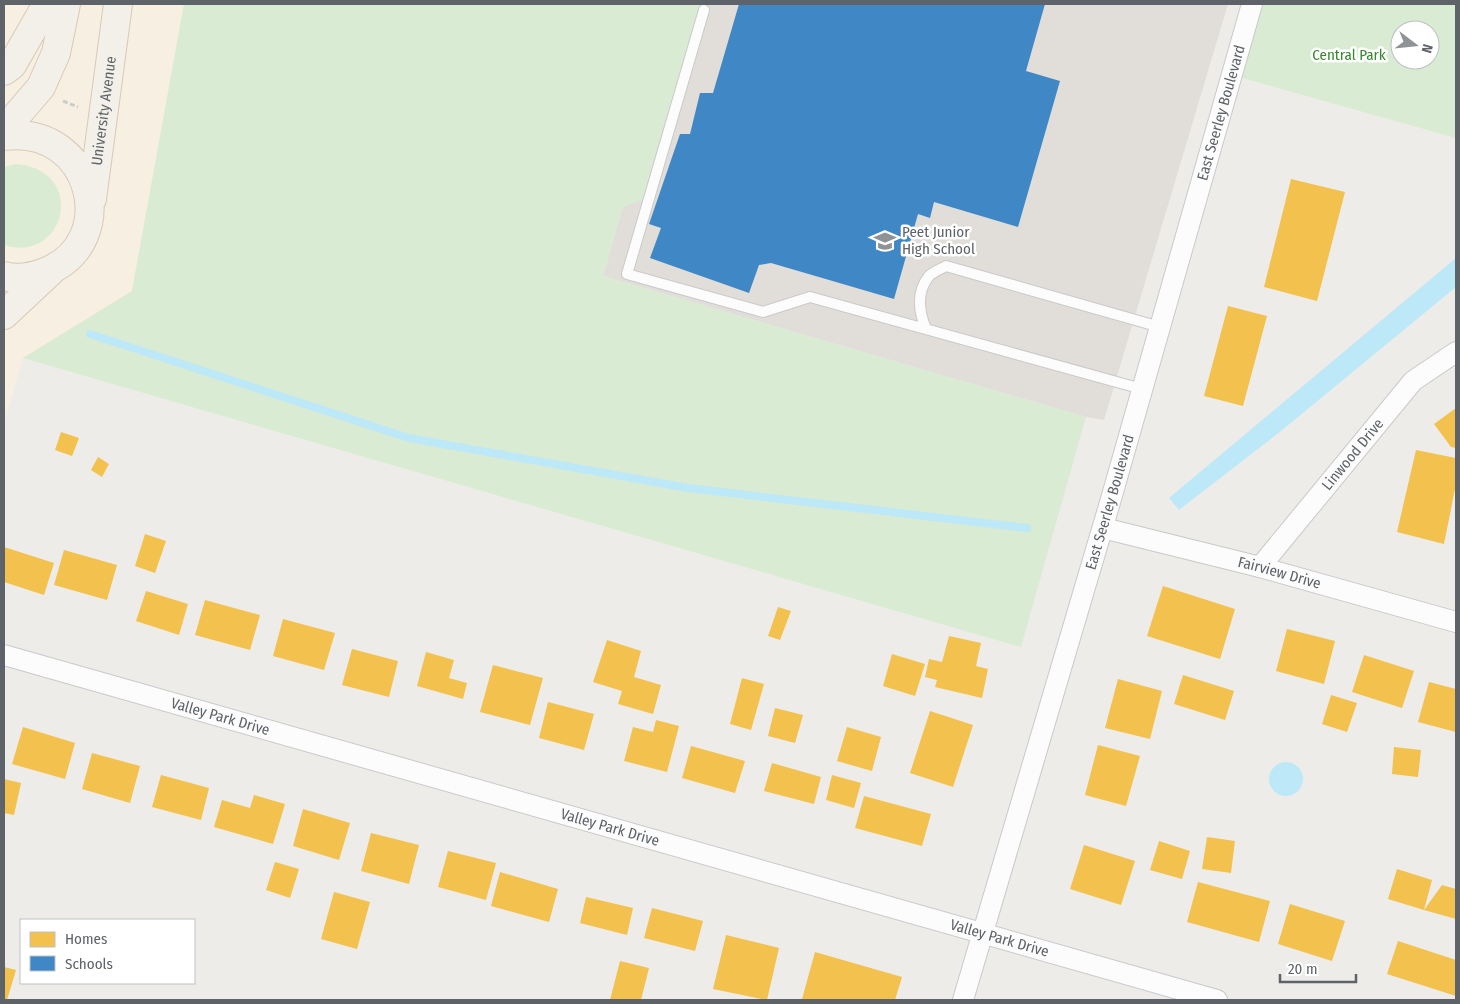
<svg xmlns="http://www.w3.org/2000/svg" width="1460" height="1004" font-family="'Fira Sans Condensed',sans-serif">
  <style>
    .commercial { fill: #f7efe2 }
    .education { fill: #e1ded9 }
    .green { fill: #d9ebd2; fill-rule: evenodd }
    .water { fill: #bde8f8 }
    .homes { fill: #f2c14e }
    .schools { fill: #3f88c5 }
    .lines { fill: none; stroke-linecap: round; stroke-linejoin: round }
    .stream { stroke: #bde8f8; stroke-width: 8 }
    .service-casing { stroke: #cac9ca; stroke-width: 12 }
    .minor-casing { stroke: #cac9ca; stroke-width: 22 }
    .primary-casing { stroke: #d8c9b5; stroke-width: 30 }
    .path { stroke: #c8ceca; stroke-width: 3; stroke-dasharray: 5 2.5; stroke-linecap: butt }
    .service { stroke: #fcfcfc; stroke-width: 10 }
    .minor { stroke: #fcfcfc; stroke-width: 20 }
    .primary { stroke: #f3f0e9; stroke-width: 28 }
    .labels { text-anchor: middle; stroke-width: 5; stroke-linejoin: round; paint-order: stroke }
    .park-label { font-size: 15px; fill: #36872d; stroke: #fff }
    .street-label { font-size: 15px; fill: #5d6368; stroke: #fff }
    .poi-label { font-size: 15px; fill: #5d6368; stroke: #fff; text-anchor: start }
  </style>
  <rect width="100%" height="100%" fill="#eeece9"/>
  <path class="commercial" d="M 4,4 L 184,4 L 132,291 L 23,358 L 4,424 Z"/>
  <path class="education" d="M 700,4 L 1228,4 L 1104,420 L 1086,417 L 603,276 L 623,206 L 644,199 Z"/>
  <path class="green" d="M 184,4 L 700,4 L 644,199 L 623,207 L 603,276 L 1086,417 L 1021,647 L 23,358 L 132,291 Z
    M 1252,4 L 1456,4 L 1456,138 L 1232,75 ZM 1400,30 L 1430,30 L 1430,60 L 1400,60 Z
    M 16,164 C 88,170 66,264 4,245 L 4,167 Z"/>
  <path class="water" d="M 1456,258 L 1456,287 L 1281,431 L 1179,510 L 1169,498 Z
    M1269 779a17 17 0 1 1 34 0a17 17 0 1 1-34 0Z"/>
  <path class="homes" d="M 1291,179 L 1345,192 L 1317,301 L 1264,287 Z
    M 1228,306 L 1267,316 L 1243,406 L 1204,396 Z
    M 1456,408 L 1456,448 L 1451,447 L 1434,424 Z
    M 61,432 L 79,438 L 72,456 L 55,450 Z
    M 1416,450 L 1456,458 L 1456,484 L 1444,544 L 1397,532 Z
    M 98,457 L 109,464 L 102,477 L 91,470 Z
    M 145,534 L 166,541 L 155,573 L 135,566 Z
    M 4,547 L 54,563 L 44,595 L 4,582 Z
    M 64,550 L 117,565 L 107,600 L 54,585 Z
    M 1163,586 L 1235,609 L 1220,659 L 1147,636 Z
    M 146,591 L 188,604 L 179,635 L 136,621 Z
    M 205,600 L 260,615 L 250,650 L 195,635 Z
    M 778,607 L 791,611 L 780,640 L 768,636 Z
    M 283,619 L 335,633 L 324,670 L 273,656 Z
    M 1287,629 L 1335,641 L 1324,684 L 1276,671 Z
    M 949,636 L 981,643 L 976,666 L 988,669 L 982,698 L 935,687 L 937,680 L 925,677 L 929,659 L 942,662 Z
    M 607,640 L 641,651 L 634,677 L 661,685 L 653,714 L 618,704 L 622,691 L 593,682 Z
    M 352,649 L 398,661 L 389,697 L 342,685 Z
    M 426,652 L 454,660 L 449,678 L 467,683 L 463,699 L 417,686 Z
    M 892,654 L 925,664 L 915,696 L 883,686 Z
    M 1364,655 L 1414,671 L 1402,708 L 1352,692 Z
    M 493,665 L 543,678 L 530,725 L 480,712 Z
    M 1183,675 L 1234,691 L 1225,720 L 1174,704 Z
    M 742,678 L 764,684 L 751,730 L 730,724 Z
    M 1118,679 L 1162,691 L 1150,739 L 1105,728 Z
    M 1429,682 L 1456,689 L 1456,732 L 1418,722 Z
    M 1331,695 L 1357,703 L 1347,732 L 1322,724 Z
    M 548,702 L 594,714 L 584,750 L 539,738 Z
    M 775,708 L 803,715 L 795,743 L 768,736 Z
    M 930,711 L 973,725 L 953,787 L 910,773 Z
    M 656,720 L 679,726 L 667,772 L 624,761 L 633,727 L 653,732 Z
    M 23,727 L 75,743 L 65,779 L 12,764 Z
    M 847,727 L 881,737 L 872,771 L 837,761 Z
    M 1098,745 L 1140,756 L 1126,806 L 1085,795 Z
    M 691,746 L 745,761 L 735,793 L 682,778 Z
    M 1394,747 L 1421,750 L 1418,777 L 1392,774 Z
    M 92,753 L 140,766 L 130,803 L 82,789 Z
    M 772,763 L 821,777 L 814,804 L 764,791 Z
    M 161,775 L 209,788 L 201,820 L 152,807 Z
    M 832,775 L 861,783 L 854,808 L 826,800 Z
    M 4,779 L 21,783 L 14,815 L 4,813 Z
    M 254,795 L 285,804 L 273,844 L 214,827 L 222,800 L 250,808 Z
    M 864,796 L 931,814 L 922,846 L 855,828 Z
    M 303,809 L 350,823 L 339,860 L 293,846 Z
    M 371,833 L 419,845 L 409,884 L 361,871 Z
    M 1207,837 L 1235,841 L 1231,873 L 1202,869 Z
    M 1159,841 L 1190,851 L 1182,879 L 1150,870 Z
    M 1084,845 L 1135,861 L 1121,905 L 1070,889 Z
    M 448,851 L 496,863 L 486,900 L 438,887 Z
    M 275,862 L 299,869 L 290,898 L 266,890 Z
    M 1397,869 L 1432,880 L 1424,910 L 1442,885 L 1456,889 L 1456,919 L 1424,910 L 1388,899 Z
    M 500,872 L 558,889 L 549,922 L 491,906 Z
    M 1198,882 L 1270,901 L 1259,942 L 1187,922 Z
    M 334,892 L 370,902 L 357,949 L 321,939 Z
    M 586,897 L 633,908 L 627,935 L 580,923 Z
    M 1290,904 L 1345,921 L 1332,961 L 1278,944 Z
    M 652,908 L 703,921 L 695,951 L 644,938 Z
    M 726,935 L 779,948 L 767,1000 L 713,989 Z
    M 1398,941 L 1456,960 L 1456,996 L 1387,974 Z
    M 815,952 L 902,977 L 895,1000 L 802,999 Z
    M 620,961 L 649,968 L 641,1000 L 610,1000 Z
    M 4,967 L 16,970 L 7,1000 L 4,1000 Z"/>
  <path class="schools" d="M 739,4 L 1045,4 L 1026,71 L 1060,81 L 1018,227 L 934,202 L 930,218 L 918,214 L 894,299 L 771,263 L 759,265 L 749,293 L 650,258 L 661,228 L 649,224 L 680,134 L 690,134 L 700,93 L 713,93 Z"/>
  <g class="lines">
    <path class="stream" d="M 90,334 L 409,438 L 688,488 L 1027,528"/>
    <g class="service-casing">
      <path id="service" d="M 704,10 L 627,274 L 763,312 L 810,297 L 1142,389
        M 926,329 C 919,312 916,292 929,276 C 933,272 941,269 946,266 L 1160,327"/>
    </g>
    <g class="minor-casing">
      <g id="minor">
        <path id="s1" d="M 1103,528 L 1260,567 L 1456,622"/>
        <path id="s2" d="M 1260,567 L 1413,381 L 1456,352"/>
        <path id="s3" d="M 4,655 L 1217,1000"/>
        <path id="s4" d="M 963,1000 L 1111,499 L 1252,4"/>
      </g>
    </g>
    <g class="primary-casing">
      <g id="primary">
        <path d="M 4,71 L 12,65 L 47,4"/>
        <path d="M 4,130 L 41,87 L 56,53 L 66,4"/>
        <path d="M 4,136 C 93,124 122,243 45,272 C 32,277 18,280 4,276"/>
        <path id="s5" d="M 92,199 L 118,4"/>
        <path d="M 4,315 L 51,271"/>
      </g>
    </g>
    <path class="path" d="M 63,101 L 78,107"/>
    <use href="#service" class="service"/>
    <use href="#minor" class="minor"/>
    <use href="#primary" class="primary"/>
  </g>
  <defs>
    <g id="school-bare" transform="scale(1.725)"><path d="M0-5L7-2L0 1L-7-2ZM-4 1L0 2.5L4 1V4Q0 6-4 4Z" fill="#909395" stroke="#fff" stroke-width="2.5" paint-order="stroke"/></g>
  </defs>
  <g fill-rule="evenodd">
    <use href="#school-bare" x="885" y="241"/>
  </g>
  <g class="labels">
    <g class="park-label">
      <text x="1349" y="60">Central Park</text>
    </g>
    <g class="street-label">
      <text dy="5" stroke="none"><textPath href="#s5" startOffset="89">University Avenue</textPath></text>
      <text dy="5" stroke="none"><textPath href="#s4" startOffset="924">East Seerley Boulevard</textPath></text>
      <text dy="5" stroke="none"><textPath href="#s2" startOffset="146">Linwood Drive</textPath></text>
      <text dy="5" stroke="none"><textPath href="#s4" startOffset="519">East Seerley Boulevard</textPath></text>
      <text dy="5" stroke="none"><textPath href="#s1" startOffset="182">Fairview Drive</textPath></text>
      <text dy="5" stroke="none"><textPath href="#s3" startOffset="225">Valley Park Drive</textPath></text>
      <text dy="5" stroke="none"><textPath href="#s3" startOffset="630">Valley Park Drive</textPath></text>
      <text dy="5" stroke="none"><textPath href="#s3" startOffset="1035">Valley Park Drive</textPath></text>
    </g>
    <g class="poi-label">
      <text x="902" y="237">Peet Junior<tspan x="902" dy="17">High School</tspan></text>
    </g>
  </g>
  <rect width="1460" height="1004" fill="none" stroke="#5d6368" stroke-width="10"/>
  <rect x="20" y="919" width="175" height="65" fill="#ffffff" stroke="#bec1c3"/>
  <rect x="30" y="932" width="25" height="15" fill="#f2c14e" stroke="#bec1c3"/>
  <text x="65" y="944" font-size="15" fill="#5d6368">Homes</text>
  <rect x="30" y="956" width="25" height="15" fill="#3f88c5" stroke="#bec1c3"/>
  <text x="65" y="969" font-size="15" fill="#5d6368">Schools</text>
  <g transform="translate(1415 45) rotate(106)"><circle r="24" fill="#ffffff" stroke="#bec1c3"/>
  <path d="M0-4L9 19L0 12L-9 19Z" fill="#909395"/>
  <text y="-8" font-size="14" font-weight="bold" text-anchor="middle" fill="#5d6368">N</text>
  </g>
  <path d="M1280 974v8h76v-8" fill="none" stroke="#5d6368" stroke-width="2.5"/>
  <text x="1288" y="974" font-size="15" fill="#5d6368" stroke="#ffffff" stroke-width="4" paint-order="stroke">20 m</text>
</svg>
